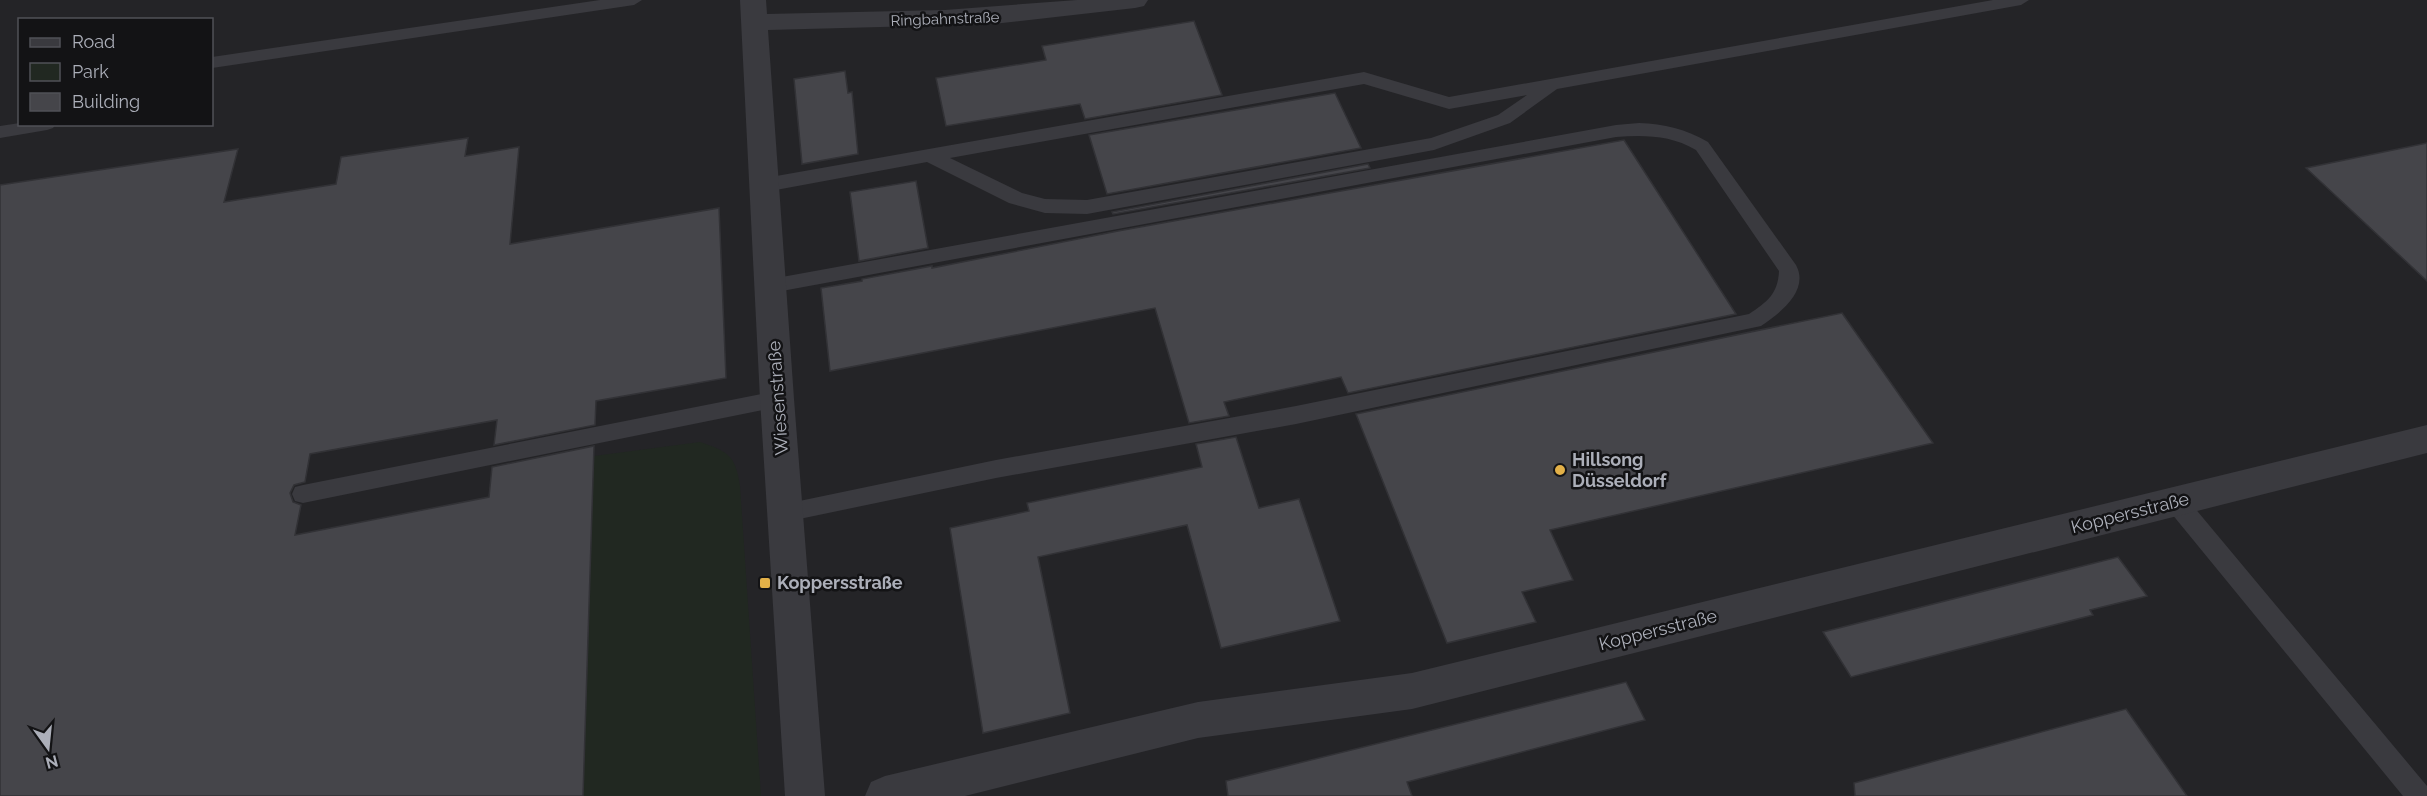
<svg xmlns="http://www.w3.org/2000/svg" width="2427" height="796" font-family="Raleway,sans-serif">
  <style>
    .built { fill: #242427; fill-rule: evenodd }
    .green { fill: #212821 }
    .building { fill: #45454a; stroke: #323236; stroke-width: 1.5 }
    .lines { fill: none; stroke-linecap: round; stroke-linejoin: round }
    .lane { fill: #3a3a3f; fill-rule: evenodd }
    .street { fill: #3a3a3f; fill-rule: evenodd }
    .poi-dot { fill: #e2b048; stroke: #131315; stroke-width: 2 }
    .labels { text-anchor: middle; stroke-width: 5; stroke-linejoin: round; paint-order: stroke }
    .far-street-label { font-size: 15px; fill: #acafb9; stroke: #131315 }
    .street-label { font-size: 18px; fill: #acafb9; stroke: #131315 }
    .poi-label { font-size: 18px; font-weight: bold; fill: #acafb9; stroke: #131315; text-anchor: start }
  </style>
  <rect width="100%" height="100%" fill="#18181a"/>
  <path class="built" d="M 0,0 L 2427,0 L 2427,796 L 0,796 ZM 20,20 L 212,20 L 212,124 L 20,124 Z"/>
  <path class="green" d="M 700,442 C 729,452 735,455 740,486 L 761,796 L 582,796 L 594,456 Z"/>
  <path class="building" d="M 1194,21 L 1222,95 L 1085,119 L 1080,104 L 946,126 L 936,78 L 1046,60 L 1042,46 Z
    M 845,71 L 848,93 L 852,92 L 858,154 L 802,164 L 794,79 Z
    M 1335,93 L 1361,148 L 1107,194 L 1089,135 Z
    M 468,138 L 465,156 L 519,147 L 510,244 L 719,208 L 726,378 L 596,401 L 595,425 L 494,445 L 497,420 L 310,454 L 305,482 L 294,485 L 290,493 L 293,502 L 301,505 L 295,535 L 489,497 L 492,467 L 594,446 L 583,796 L 0,796 L 0,185 L 238,149 L 224,202 L 336,184 L 341,157 Z
    M 1624,140 L 1736,314 L 1348,393 L 1341,377 L 1224,402 L 1229,416 L 1189,423 L 1155,308 L 830,371 L 821,288 L 862,281 L 862,279 L 932,266 L 932,268 L 1118,231 Z
    M 2427,143 L 2427,281 L 2306,168 Z
    M 1368,164 L 1370,168 L 1113,214 L 1112,212 Z
    M 916,181 L 928,248 L 859,261 L 850,192 Z
    M 1842,313 L 1933,443 L 1550,530 L 1573,580 L 1522,592 L 1536,622 L 1447,643 L 1356,414 Z
    M 1236,437 L 1259,508 L 1299,499 L 1340,621 L 1221,648 L 1187,525 L 1038,557 L 1070,713 L 983,733 L 950,528 L 1029,511 L 1027,503 L 1202,467 L 1196,444 Z
    M 2118,557 L 2147,596 L 2090,610 L 2093,615 L 1851,677 L 1823,632 Z
    M 1626,682 L 1645,720 L 1407,782 L 1412,796 L 1228,796 L 1226,781 Z
    M 2126,709 L 2187,796 L 1855,796 L 1854,783 Z"/>
  <g class="lines">
    <path class="lane" d="M 600,0 L 642,0 L 634,5 L 212,68 L 212,57 Z
      M 1993,0 L 2029,0 L 2021,5 L 1557,89 L 1510,123 L 1434,150 L 1087,214 L 1045,213 L 1009,203 L 927,162 L 765,192 L 758,190 L 756,185 L 758,180 L 765,178 L 1364,72 L 1449,97 ZM 1364,84 L 1449,109 L 1527,95 L 1498,115 L 1431,138 L 1087,200 L 1045,199 L 1022,193 L 950,158 Z
      M 20,123 L 20,124 L 56,124 L 53,128 L 47,130 L 0,138 L 0,126 Z
      M 1639,123 C 1664,124 1686,129 1708,142 L 1796,265 C 1810,291 1779,314 1761,326 L 1296,424 L 996,478 L 785,522 L 777,520 L 774,513 L 777,506 L 785,504 L 996,460 L 1296,406 L 1749,314 C 1767,302 1778,294 1779,271 L 1696,150 C 1670,135 1645,135 1616,137 L 771,293 L 764,291 L 761,286 L 764,281 L 771,279 L 1616,125 Z
      M 777,391 L 784,393 L 788,399 L 784,405 L 777,407 L 303,503 L 295,501 L 292,494 L 295,487 L 303,485 Z
      M 2175,492 L 2183,494 L 2427,786 L 2427,796 L 2403,796 L 2167,508 L 2164,501 L 2167,494 Z"/>
    <path class="street" d="M 740,0 L 766,0 L 767,14 L 945,10 L 1077,0 L 1148,0 L 1144,6 L 1135,8 L 993,24 L 768,30 L 794,399 L 825,796 L 785,796 L 760,399 Z
      M 2427,425 L 2427,453 L 1412,709 L 1198,738 L 965,796 L 865,796 L 871,782 L 885,776 L 1198,702 L 1412,673 Z"/>
  </g>
  <g class="poi-dot">
    <circle cx="1560" cy="470" r="6"/>
    <rect x="759" y="577" width="12" height="12" rx="3"/>
  </g>
  <g class="labels">
    <g class="far-street-label">
      <text transform="translate(945 19) rotate(-2)" y="5">Ringbahnstraße</text>
    </g>
    <g class="street-label">
      <text transform="translate(778 398) rotate(-94)" y="6">Wiesenstraße</text>
      <text transform="translate(2130 513) rotate(-14)" y="6">Koppersstraße</text>
      <text transform="translate(1658 630) rotate(-14)" y="6">Koppersstraße</text>
    </g>
    <g class="poi-label">
      <text x="1572" y="466">Hillsong<tspan x="1572" dy="21">Düsseldorf</tspan></text>
      <text x="777" y="589">Koppersstraße</text>
    </g>
  </g>
  <rect x="18" y="18" width="195" height="108" fill="#131315" stroke="#505157" stroke-width="1.5"/>
  <rect x="30" y="38" width="30" height="9" fill="#3a3a3f" stroke="#505157" stroke-width="1.5"/>
  <text x="72" y="48" font-size="18" fill="#acafb9">Road</text>
  <rect x="30" y="63" width="30" height="18" fill="#212821" stroke="#505157" stroke-width="1.5"/>
  <text x="72" y="78" font-size="18" fill="#acafb9">Park</text>
  <rect x="30" y="93" width="30" height="18" fill="#45454a" stroke="#505157" stroke-width="1.5"/>
  <text x="72" y="108" font-size="18" fill="#acafb9">Building</text>
  <g transform="translate(48 748) rotate(165)" stroke="#131315" stroke-width="4.5" paint-order="stroke">
  <path d="M0-4.5L10 22L0 15L-10 22Z" fill="#acafb9"/>
  <text y="-9" font-size="16" font-weight="bold" text-anchor="middle" fill="#acafb9">N</text>
  </g>
</svg>
